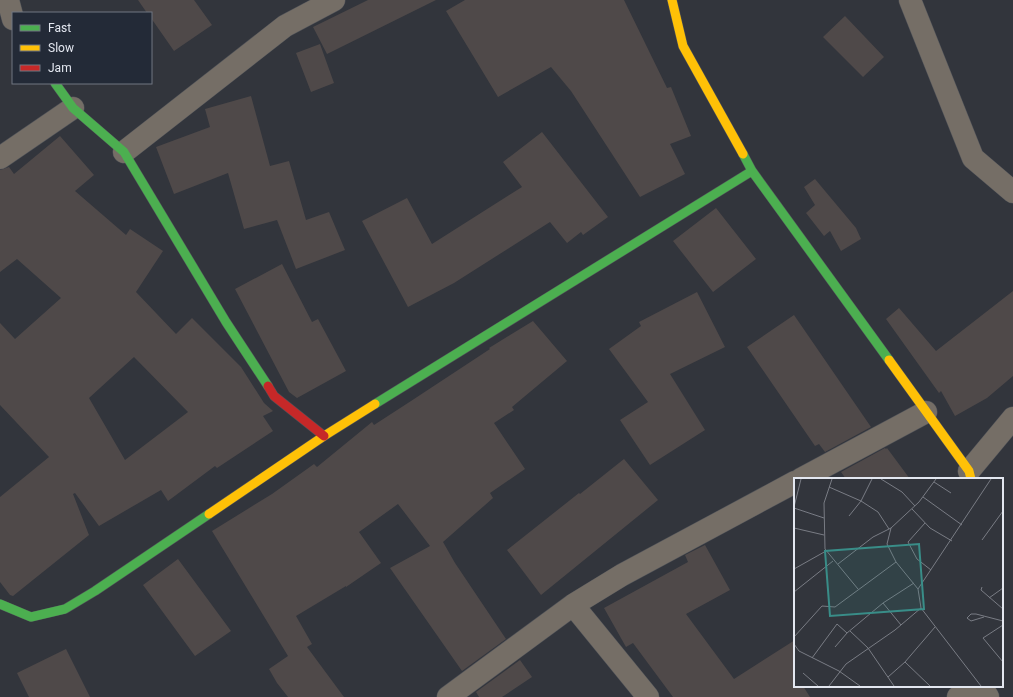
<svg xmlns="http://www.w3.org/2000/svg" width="1013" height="697" font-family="Roboto,sans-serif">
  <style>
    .building { fill: #4f4949; fill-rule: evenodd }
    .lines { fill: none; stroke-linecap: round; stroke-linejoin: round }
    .street-casing { stroke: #4f5258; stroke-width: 23 }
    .fast-casing { stroke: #4f5258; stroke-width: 10 }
    .slow-casing { stroke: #4f5258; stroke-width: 10 }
    .jam-casing { stroke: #4f5258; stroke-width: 10 }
    .street { stroke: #756e66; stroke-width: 22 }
    .fast { stroke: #4caf50; stroke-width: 9 }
    .slow { stroke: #ffc107; stroke-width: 9 }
    .jam { stroke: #c62828; stroke-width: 9 }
    .inset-road { fill: none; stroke: #797c84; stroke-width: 1 }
    .view { fill: #398d88; fill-opacity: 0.15; stroke: #398d88; stroke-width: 2 }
    .inset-edge { fill: none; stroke: #e3e7f0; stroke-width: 2 }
  </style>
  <rect width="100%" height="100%" fill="#32353c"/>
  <path class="building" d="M 138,0 L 194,0 L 212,25 L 174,51 L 151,18 L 151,13 L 147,13 Z
    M 368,0 L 436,0 L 327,54 L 313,27 Z
    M 465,0 L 624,0 L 667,88 L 671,87 L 691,136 L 670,144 L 685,174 L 640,197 L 571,91 L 551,67 L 498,97 L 446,11 Z
    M 845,16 L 884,57 L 863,77 L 823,37 Z
    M 320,44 L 334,83 L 311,92 L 296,53 Z
    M 251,96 L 270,166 L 289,161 L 306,220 L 329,212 L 345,250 L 296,269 L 277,220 L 244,229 L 228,173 L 174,194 L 156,147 L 210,127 L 205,109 Z
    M 542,132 L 608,217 L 583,235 L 581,232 L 567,243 L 550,222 L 454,283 L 408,307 L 362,221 L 407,198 L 432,244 L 522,187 L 503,162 Z
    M 60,136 L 94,175 L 75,191 L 126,235 L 130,229 L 163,251 L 136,292 L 176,334 L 192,318 L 241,367 L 264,403 L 273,411 L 263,416 L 273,431 L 217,468 L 215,466 L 168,501 L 161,490 L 99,526 L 75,493 L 73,494 L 89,535 L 13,596 L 10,595 L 0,582 L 0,497 L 49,457 L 0,405 L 0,323 L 15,339 L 61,298 L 17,259 L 0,272 L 0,170 L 9,167 L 14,174 ZM 134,357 L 188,412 L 125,460 L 89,398 Z
    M 815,179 L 856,228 L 861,239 L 841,251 L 830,231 L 824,236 L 806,213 L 815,205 L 804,187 Z
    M 716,208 L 756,259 L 713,292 L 673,241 Z
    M 282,264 L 312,322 L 318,319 L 346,371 L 297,398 L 289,392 L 235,289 Z
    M 1013,291 L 1013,376 L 987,398 L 955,416 L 941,391 L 939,393 L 886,319 L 899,308 L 936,351 Z
    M 697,292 L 725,347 L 670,374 L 705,430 L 650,465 L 620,420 L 648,402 L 609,349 L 641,326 L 639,322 Z
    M 794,315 L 871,427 L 825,452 L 819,444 L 815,446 L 747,347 Z
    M 533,321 L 567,361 L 512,407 L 514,410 L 494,423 L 525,469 L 490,493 L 493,498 L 443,542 L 455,563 L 506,639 L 462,671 L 390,568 L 430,546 L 398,504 L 359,532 L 381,563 L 346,587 L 346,586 L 296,616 L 312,644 L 307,647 L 344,697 L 288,697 L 277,683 L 269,669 L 288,656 L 212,531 L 272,494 L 314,464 L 317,467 L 372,422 L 374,425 L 411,401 L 490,349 L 489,348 Z
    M 885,448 L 886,449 L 887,448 L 910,479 L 846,479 L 841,472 Z
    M 624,459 L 658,500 L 541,595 L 507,550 L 579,493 L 580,494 Z
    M 705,545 L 730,590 L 686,614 L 734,679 L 795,640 L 795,686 L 803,686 L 810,697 L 673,697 L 633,643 L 626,647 L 604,608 L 688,562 L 685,555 Z
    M 178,559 L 231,631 L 195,656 L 143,585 Z
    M 66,649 L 90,697 L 29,697 L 17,673 Z
    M 520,660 L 532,677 L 502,697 L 479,697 L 476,692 Z"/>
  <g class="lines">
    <g class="street-casing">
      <path id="street" d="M 8,0 L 13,19
        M 910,0 L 973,158 L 1013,192
        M 124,152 L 285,26 L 334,0
        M 0,158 L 73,108
        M 969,471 L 1013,418
        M 801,479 L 926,412
        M 573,605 L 648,697
        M 981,686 L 988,697
        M 448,697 L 573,605 L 622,575 L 795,482
        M 958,697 L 972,686"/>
    </g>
    <g class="fast-casing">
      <path id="fast" d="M 55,83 L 73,108 L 124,152 L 226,322 L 268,386
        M 743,154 L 752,171 L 889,360
        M 375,404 L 752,171
        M 0,604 L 31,617 L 65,609 L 95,591 L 209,514"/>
    </g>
    <g class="slow-casing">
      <path id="slow" d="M 672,0 L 683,46 L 743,154
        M 889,360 L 969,471 L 971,479
        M 209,514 L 324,436 L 375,404"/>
    </g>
    <g class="jam-casing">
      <path id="jam" d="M 268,386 L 274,396 L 324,436"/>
    </g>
    <use href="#street" class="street"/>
    <use href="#fast" class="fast"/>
    <use href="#slow" class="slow"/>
    <use href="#jam" class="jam"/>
  </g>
  <g transform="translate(794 478)">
    <rect width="209" height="209" fill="#32353c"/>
    <path class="inset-road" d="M 38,1 L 30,25 L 31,71 L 64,111M 87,1 L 108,14 L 121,28M 142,1 L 125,24 L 97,50 L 93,66 L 102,84 L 124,111 L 127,130 L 187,208M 140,4 L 157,15M 35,9 L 67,23 L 84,34 L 95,51M 129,19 L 168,47M 0,29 L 7,1M 0,30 L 30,40M 118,31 L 136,50 L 158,63M 55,38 L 67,23 L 78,1M 131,45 L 114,64 L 123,81 L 137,92M 0,50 L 30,57M 188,62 L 209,33M 44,86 L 79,59 L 97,50M 0,91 L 32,73M 188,109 L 187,112 L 209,131M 124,111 L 197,1M 0,114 L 39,83M 195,120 L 209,110M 89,125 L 107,147M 190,139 L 177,143 L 173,140 L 177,136 L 182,136 L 209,143M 209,147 L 189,160 L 209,184M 56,153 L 74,170 L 100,208M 0,159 L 28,128 L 41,129 L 102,84M 0,166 L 5,173 L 45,193 L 66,208M 41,169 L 53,155M 18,180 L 43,146 L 53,155 L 89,125 L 120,105M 111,184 L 136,208M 9,195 L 24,208M 94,199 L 111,184 L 141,149M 35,208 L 52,186 L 101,152 L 127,130"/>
    <path class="view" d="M 125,66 L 130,131 L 36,138 L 31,73 Z"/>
    <rect width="209" height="209" class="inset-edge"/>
  </g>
  <rect x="12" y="12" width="140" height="72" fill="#232a37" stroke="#707681"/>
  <rect x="20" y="25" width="20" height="6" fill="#4caf50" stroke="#707681"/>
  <text x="48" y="32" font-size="12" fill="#e3e7f0">Fast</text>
  <rect x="20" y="45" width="20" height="6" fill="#ffc107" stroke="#707681"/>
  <text x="48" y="52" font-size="12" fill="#e3e7f0">Slow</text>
  <rect x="20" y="65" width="20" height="6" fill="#c62828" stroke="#707681"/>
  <text x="48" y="72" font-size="12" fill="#e3e7f0">Jam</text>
</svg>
